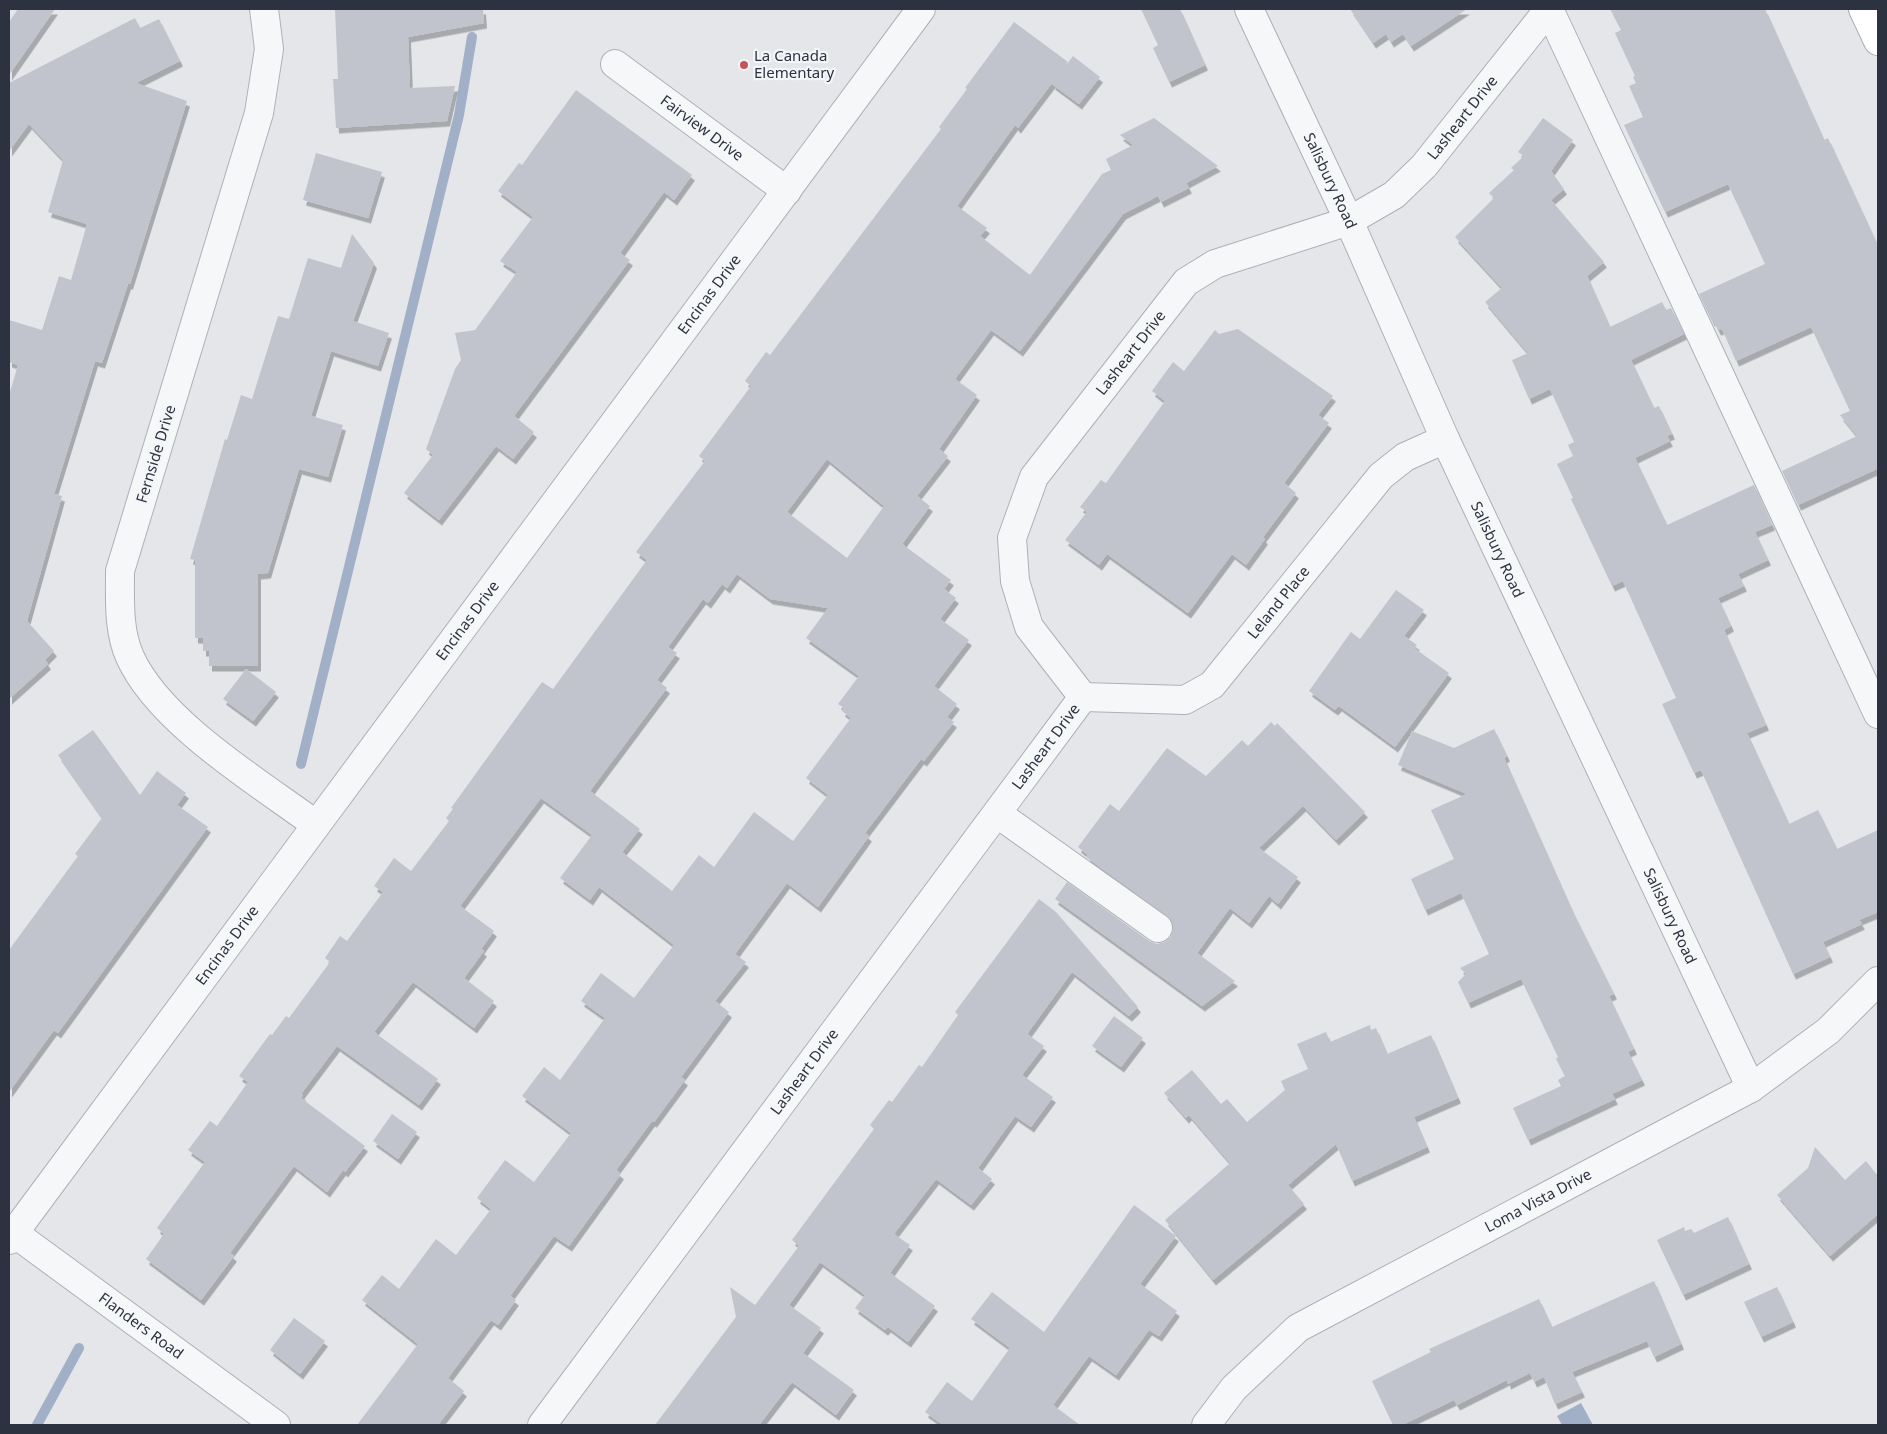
<svg xmlns="http://www.w3.org/2000/svg" width="1887" height="1434" font-family="'Noto Sans',sans-serif">
  <style>
    .water { fill: #a2b0c7 }
    .lines { fill: none; stroke-linecap: round; stroke-linejoin: round }
    .stream { stroke: #a2b0c7; stroke-width: 10 }
    .building { fill: #c1c4cd; fill-rule: evenodd; filter: url(#shadow) }
    .minor-casing { stroke: #adb0b7; stroke-width: 30 }
    .major-casing { stroke: #a4a9b5; stroke-width: 30 }
    .minor { stroke: #f6f7f9; stroke-width: 28 }
    .major { stroke: #fff; stroke-width: 28 }
    .poi-dot { fill: #c3555a; stroke: #f3f5f8; stroke-width: 2 }
    .labels { text-anchor: middle; stroke-width: 4.5; stroke-linejoin: round; paint-order: stroke }
    .poi-label { font-size: 15px; fill: #2d3241; stroke: #f3f5f8; text-anchor: start }
    .street-label { font-size: 15px; fill: #2d3241; stroke: #f3f5f8 }
  </style>
  <defs>
    <filter id="shadow"><feDropShadow dx="3" dy="5.5" stdDeviation="0" flood-color="#0004"/></filter>
  </defs>
  <rect width="100%" height="100%" fill="#e4e6ea"/>
  <path class="water" d="M 1581,1403 L 1593,1425 L 1562,1425 L 1557,1416 Z"/>
  <g class="lines">
    <path class="stream" d="M 301,764 L 459,115 L 472,37
      M 37,1425 L 79,1348"/>
  </g>
  <path class="building" d="M 18,9 L 55,9 L 9,75 L 9,22 Z
    M 335,9 L 483,9 L 484,23 L 408,37 L 410,88 L 455,86 L 447,121 L 336,128 L 333,79 L 338,79 Z
    M 1141,9 L 1180,9 L 1205,65 L 1169,82 L 1153,48 L 1158,45 Z
    M 1350,9 L 1467,9 L 1411,46 L 1403,34 L 1391,42 L 1386,34 L 1373,43 Z
    M 1610,9 L 1765,9 L 1824,140 L 1828,138 L 1878,246 L 1878,471 L 1877,469 L 1798,505 L 1782,471 L 1857,436 L 1840,415 L 1850,411 L 1811,327 L 1736,361 L 1722,329 L 1718,330 L 1713,320 L 1712,321 L 1699,294 L 1765,264 L 1728,184 L 1665,212 L 1624,125 L 1643,117 L 1629,86 L 1636,83 L 1633,77 L 1635,76 L 1615,33 L 1621,30 Z
    M 135,18 L 140,28 L 159,19 L 180,61 L 136,83 L 187,101 L 130,284 L 128,284 L 102,363 L 95,361 L 54,494 L 62,496 L 27,621 L 54,651 L 45,660 L 48,664 L 9,699 L 9,395 L 18,365 L 9,362 L 9,320 L 42,330 L 59,276 L 71,280 L 87,224 L 48,212 L 63,160 L 29,124 L 9,151 L 9,83 Z
    M 1014,22 L 1068,62 L 1018,128 L 1015,125 L 957,206 L 987,228 L 980,236 L 1030,275 L 1102,174 L 1111,170 L 1106,159 L 1133,145 L 1120,135 L 1154,118 L 1218,166 L 1186,183 L 1189,188 L 1161,202 L 1158,196 L 1123,214 L 1020,351 L 991,330 L 955,379 L 977,395 L 939,449 L 948,456 L 917,496 L 930,506 L 902,544 L 951,580 L 944,589 L 956,598 L 940,619 L 969,640 L 934,686 L 957,704 L 947,717 L 954,722 L 924,761 L 921,759 L 865,833 L 869,836 L 818,907 L 787,883 L 735,954 L 746,962 L 715,1001 L 729,1012 L 681,1077 L 685,1080 L 654,1122 L 652,1121 L 616,1170 L 621,1174 L 569,1246 L 554,1236 L 510,1296 L 516,1300 L 498,1325 L 491,1320 L 448,1378 L 464,1391 L 438,1425 L 357,1425 L 418,1344 L 362,1300 L 382,1275 L 399,1289 L 436,1239 L 456,1255 L 491,1209 L 477,1198 L 505,1160 L 534,1182 L 571,1133 L 522,1096 L 544,1067 L 560,1080 L 605,1018 L 581,1001 L 601,973 L 634,998 L 674,945 L 599,887 L 590,900 L 560,878 L 592,835 L 541,798 L 460,906 L 494,931 L 481,949 L 484,951 L 464,978 L 494,1001 L 474,1028 L 413,982 L 374,1032 L 438,1079 L 419,1105 L 337,1046 L 301,1094 L 303,1095 L 301,1098 L 365,1146 L 345,1172 L 343,1170 L 327,1192 L 294,1166 L 230,1253 L 234,1256 L 201,1300 L 146,1259 L 164,1234 L 157,1228 L 205,1162 L 188,1150 L 210,1121 L 217,1126 L 248,1082 L 239,1076 L 270,1034 L 272,1035 L 286,1016 L 289,1018 L 330,962 L 325,958 L 340,936 L 347,941 L 383,892 L 374,886 L 394,858 L 411,871 L 449,821 L 446,818 L 453,809 L 451,808 L 542,682 L 553,689 L 647,560 L 636,552 L 705,461 L 699,456 L 751,386 L 745,381 L 766,352 L 770,355 L 941,129 L 939,127 L 967,89 L 965,88 ZM 827,459 L 884,506 L 847,558 L 787,512 ZM 737,574 L 770,599 L 828,608 L 806,638 L 859,676 L 838,704 L 844,708 L 842,711 L 851,718 L 806,778 L 828,795 L 793,841 L 754,812 L 714,867 L 699,855 L 672,891 L 622,852 L 640,829 L 590,791 L 667,688 L 657,680 L 677,653 L 668,647 L 703,599 L 708,603 L 722,584 L 727,588 Z
    M 1073,56 L 1100,77 L 1079,104 L 1052,84 Z
    M 576,90 L 692,175 L 674,200 L 664,192 L 620,253 L 630,260 L 514,416 L 534,432 L 513,459 L 496,446 L 439,520 L 404,493 L 433,455 L 426,449 L 455,369 L 461,360 L 455,333 L 475,330 L 517,272 L 500,261 L 533,217 L 498,191 L 519,163 L 522,165 Z
    M 1543,118 L 1573,140 L 1551,171 L 1564,189 L 1551,200 L 1604,262 L 1587,276 L 1610,327 L 1662,302 L 1666,310 L 1671,308 L 1684,334 L 1631,360 L 1654,408 L 1659,406 L 1672,434 L 1667,436 L 1670,441 L 1635,458 L 1667,525 L 1754,485 L 1772,525 L 1755,532 L 1768,560 L 1738,574 L 1744,586 L 1718,598 L 1731,626 L 1724,630 L 1766,725 L 1747,733 L 1789,824 L 1818,810 L 1837,849 L 1878,830 L 1878,912 L 1859,920 L 1862,924 L 1823,942 L 1830,957 L 1793,974 L 1701,770 L 1694,773 L 1662,704 L 1676,698 L 1623,581 L 1612,586 L 1571,499 L 1573,498 L 1557,464 L 1573,456 L 1568,445 L 1574,442 L 1550,389 L 1529,399 L 1512,360 L 1528,353 L 1485,302 L 1502,288 L 1455,237 L 1494,198 L 1489,193 L 1514,170 L 1511,168 L 1524,156 L 1518,152 Z
    M 316,153 L 382,172 L 368,218 L 303,200 Z
    M 352,234 L 374,263 L 353,321 L 389,333 L 378,366 L 331,351 L 311,416 L 343,425 L 328,477 L 299,469 L 268,573 L 258,574 L 258,666 L 209,666 L 209,651 L 203,651 L 203,638 L 195,638 L 195,560 L 190,559 L 225,439 L 227,440 L 241,395 L 252,399 L 278,316 L 289,319 L 308,258 L 341,268 Z
    M 1238,329 L 1333,396 L 1318,415 L 1329,423 L 1284,483 L 1296,493 L 1263,537 L 1265,539 L 1246,565 L 1232,554 L 1188,613 L 1107,554 L 1099,565 L 1065,540 L 1087,512 L 1080,507 L 1101,480 L 1106,483 L 1165,401 L 1152,391 L 1173,362 L 1184,371 L 1215,330 L 1219,334 Z
    M 1396,590 L 1424,610 L 1404,636 L 1417,645 L 1414,648 L 1449,673 L 1395,747 L 1339,706 L 1335,710 L 1309,691 L 1351,632 L 1360,639 Z
    M 246,669 L 276,692 L 253,721 L 223,699 Z
    M 1271,722 L 1275,726 L 1277,723 L 1365,812 L 1336,840 L 1303,806 L 1259,848 L 1298,877 L 1278,904 L 1269,896 L 1249,923 L 1230,908 L 1197,953 L 1235,981 L 1202,1006 L 1055,899 L 1067,882 L 1149,941 L 1157,944 L 1165,942 L 1171,937 L 1173,930 L 1172,922 L 1167,916 L 1086,857 L 1088,855 L 1078,847 L 1110,804 L 1119,811 L 1167,748 L 1206,776 L 1242,740 L 1248,746 Z
    M 1494,729 L 1507,756 L 1504,758 L 1572,910 L 1614,994 L 1609,996 L 1634,1049 L 1628,1052 L 1642,1080 L 1612,1094 L 1615,1099 L 1528,1140 L 1513,1108 L 1561,1086 L 1558,1080 L 1565,1076 L 1556,1059 L 1558,1057 L 1521,979 L 1468,1003 L 1458,982 L 1466,974 L 1460,968 L 1489,954 L 1461,893 L 1425,910 L 1411,879 L 1454,859 L 1431,810 L 1467,794 L 1398,765 L 1412,731 L 1454,748 Z
    M 93,730 L 140,795 L 157,771 L 186,793 L 177,805 L 208,827 L 58,1033 L 54,1030 L 9,1092 L 9,950 L 78,856 L 75,854 L 102,818 L 58,755 Z
    M 1039,899 L 1056,912 L 1138,1007 L 1129,1016 L 1072,972 L 1027,1034 L 1044,1046 L 1022,1075 L 1053,1097 L 1031,1127 L 1015,1116 L 978,1168 L 992,1179 L 971,1205 L 936,1179 L 894,1234 L 910,1245 L 890,1273 L 935,1306 L 908,1342 L 888,1327 L 885,1330 L 855,1308 L 865,1295 L 820,1262 L 789,1305 L 821,1328 L 803,1353 L 854,1390 L 836,1415 L 792,1382 L 759,1425 L 655,1425 L 736,1317 L 730,1287 L 755,1305 L 799,1246 L 792,1240 L 874,1129 L 870,1125 L 889,1100 L 892,1102 L 919,1065 L 922,1067 L 958,1015 L 955,1012 Z
    M 1114,1016 L 1143,1038 L 1121,1067 L 1092,1046 Z
    M 1370,1025 L 1371,1030 L 1376,1028 L 1387,1054 L 1431,1035 L 1458,1098 L 1414,1117 L 1427,1147 L 1352,1181 L 1336,1144 L 1288,1185 L 1304,1204 L 1213,1280 L 1165,1220 L 1230,1163 L 1189,1115 L 1186,1118 L 1164,1093 L 1192,1070 L 1221,1104 L 1227,1099 L 1247,1122 L 1285,1090 L 1281,1081 L 1308,1069 L 1297,1044 L 1326,1032 L 1330,1042 Z
    M 392,1114 L 417,1132 L 398,1159 L 373,1141 Z
    M 1815,1147 L 1845,1180 L 1866,1161 L 1878,1176 L 1878,1214 L 1830,1256 L 1777,1195 L 1808,1168 Z
    M 1134,1205 L 1176,1236 L 1140,1284 L 1177,1311 L 1159,1336 L 1149,1330 L 1116,1375 L 1089,1356 L 1053,1405 L 1080,1425 L 943,1425 L 925,1412 L 947,1382 L 972,1401 L 1010,1348 L 971,1319 L 992,1292 L 1044,1332 Z
    M 1728,1217 L 1749,1264 L 1683,1295 L 1657,1240 L 1684,1227 L 1685,1231 L 1691,1229 L 1694,1233 Z
    M 1654,1281 L 1681,1344 L 1654,1357 L 1647,1341 L 1572,1372 L 1582,1392 L 1555,1404 L 1544,1377 L 1534,1382 L 1530,1373 L 1508,1384 L 1507,1380 L 1457,1405 L 1454,1400 L 1402,1425 L 1393,1425 L 1372,1381 L 1431,1352 L 1429,1349 L 1539,1299 L 1552,1327 Z
    M 1777,1287 L 1793,1322 L 1761,1337 L 1744,1302 Z
    M 294,1318 L 325,1341 L 300,1374 L 270,1350 Z"/>
  <g class="lines">
    <g class="minor-casing">
      <g id="minor">
        <path d="M 264,9 L 269,49 L 259,113 L 120,571 C 120,599 118,631 130,657 C 159,722 258,782 315,824"/>
        <path id="s1" d="M 1249,9 L 1349,221 L 1445,439 L 1751,1088"/>
        <path d="M 1549,9 L 1878,714"/>
        <path id="s2" d="M 615,64 L 787,191"/>
        <path id="s3" d="M 1083,697 L 1185,700 L 1212,685 L 1381,476 L 1405,457 L 1445,439"/>
        <path d="M 998,814 L 1158,928"/>
        <path id="s4" d="M 14,1233 L 921,9"/>
        <path id="s5" d="M 9,1240 L 14,1233 L 276,1425"/>
        <path id="s6" d="M 542,1425 L 1083,697 L 1029,627 L 1015,581 L 1012,538 L 1034,477 L 1186,282 L 1215,264 L 1349,221 L 1394,195 L 1424,166 L 1549,9"/>
        <path id="s7" d="M 1206,1425 L 1234,1388 L 1298,1328 L 1751,1088 L 1828,1031 L 1878,981"/>
      </g>
    </g>
    <g class="major-casing">
      <path id="major" d="M 1863,9 L 1878,41"/>
    </g>
    <use href="#minor" class="minor"/>
    <use href="#major" class="major"/>
  </g>
  <circle class="poi-dot" cx="744" cy="65" r="5"/>
  <g class="labels">
    <g class="poi-label">
      <text x="754" y="61">La Canada<tspan x="754" dy="17">Elementary</tspan></text>
    </g>
    <g class="street-label">
      <text dy="5" stroke="none"><textPath href="#s6" startOffset="1729">Lasheart Drive</textPath></text>
      <text dy="5" stroke="none"><textPath href="#s2" startOffset="108">Fairview Drive</textPath></text>
      <text dy="5" stroke="none"><textPath href="#s1" startOffset="190">Salisbury Road</textPath></text>
      <text dy="5" stroke="none"><textPath href="#s4" startOffset="1168">Encinas Drive</textPath></text>
      <text dy="5" stroke="none"><textPath href="#s6" startOffset="1309">Lasheart Drive</textPath></text>
      <text transform="translate(156 454) rotate(-73)" y="5">Fernside Drive</text>
      <text dy="5" stroke="none"><textPath href="#s1" startOffset="595">Salisbury Road</textPath></text>
      <text dy="5" stroke="none"><textPath href="#s3" startOffset="239">Leland Place</textPath></text>
      <text dy="5" stroke="none"><textPath href="#s4" startOffset="762">Encinas Drive</textPath></text>
      <text dy="5" stroke="none"><textPath href="#s6" startOffset="845">Lasheart Drive</textPath></text>
      <text dy="5" stroke="none"><textPath href="#s1" startOffset="1000">Salisbury Road</textPath></text>
      <text dy="5" stroke="none"><textPath href="#s4" startOffset="358">Encinas Drive</textPath></text>
      <text dy="5" stroke="none"><textPath href="#s6" startOffset="440">Lasheart Drive</textPath></text>
      <text dy="5" stroke="none"><textPath href="#s7" startOffset="406">Loma Vista Drive</textPath></text>
      <text dy="5" stroke="none"><textPath href="#s5" startOffset="166">Flanders Road</textPath></text>
    </g>
  </g>
  <rect width="1887" height="1434" fill="none" stroke="#2d3241" stroke-width="20"/>
</svg>
